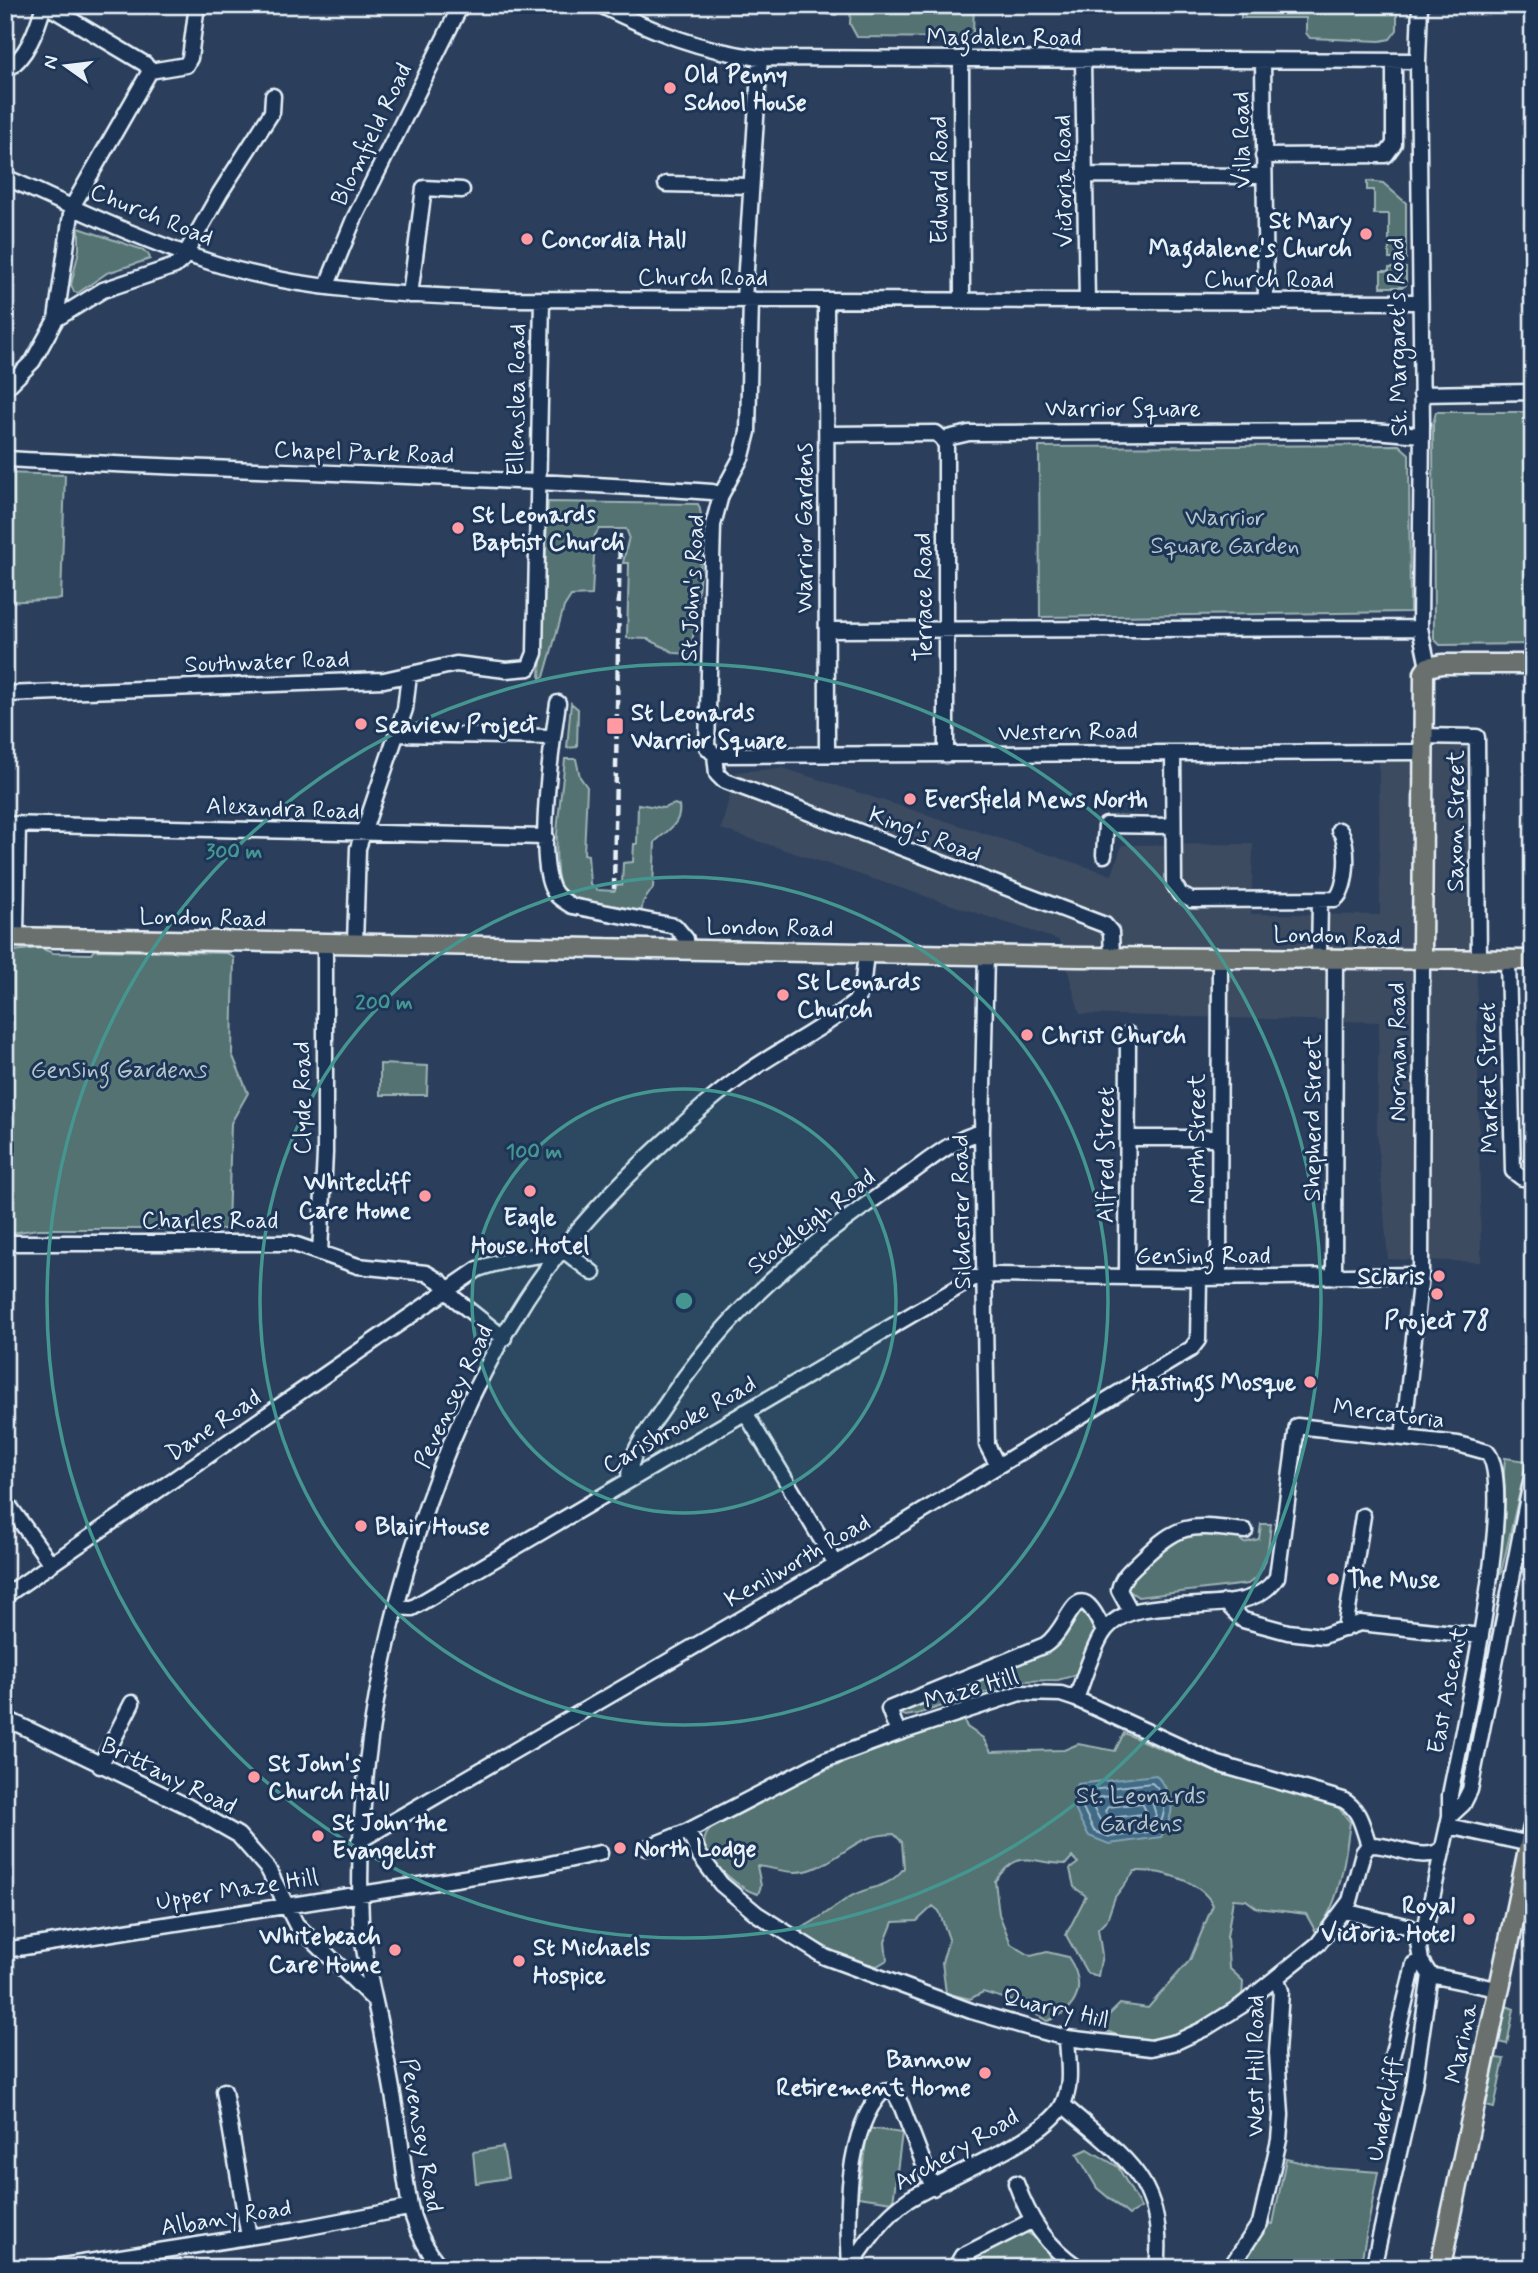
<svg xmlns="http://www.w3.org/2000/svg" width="1538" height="2273" font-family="Mynerve,sans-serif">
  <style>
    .built { fill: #3c4b61 }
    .green { fill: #537271; stroke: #9eb2b4; stroke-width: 2 }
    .water { fill: #3f6b85; stroke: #83a1b3; stroke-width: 2 }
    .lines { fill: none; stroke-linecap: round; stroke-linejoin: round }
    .shore { stroke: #a4bbca; stroke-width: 2 }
    .minor-casing { stroke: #e8f1f8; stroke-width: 19 }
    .major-casing { stroke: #e8f1f8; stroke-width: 23 }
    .highway-casing { stroke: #e8f1f8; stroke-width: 24 }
    .minor { stroke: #1d3557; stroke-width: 14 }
    .major { stroke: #6b706d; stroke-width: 18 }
    .highway { stroke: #6b706d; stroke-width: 19 }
    .rail { stroke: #e8f1f8; stroke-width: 4.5; stroke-dasharray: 10 5; stroke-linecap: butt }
    .ring { fill: none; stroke: #459590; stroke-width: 3.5 }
    .poi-dot { fill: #ff9aa2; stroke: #1d3557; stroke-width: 2.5 }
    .labels { text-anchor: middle; stroke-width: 6; stroke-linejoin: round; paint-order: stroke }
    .street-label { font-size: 24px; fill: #e8f1f8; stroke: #1d3557 }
    .poi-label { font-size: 24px; font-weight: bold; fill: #e8f1f8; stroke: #1d3557; text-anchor: start }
    .park-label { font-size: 24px; fill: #b4c5c9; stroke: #1d3557 }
    .centre { fill: #459590; stroke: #1d3557; stroke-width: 3.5 }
    .ring-label { font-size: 21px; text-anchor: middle; font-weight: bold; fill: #459590; stroke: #1d3557; stroke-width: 6; stroke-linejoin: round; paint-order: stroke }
  </style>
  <rect width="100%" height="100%" fill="#2b3f5c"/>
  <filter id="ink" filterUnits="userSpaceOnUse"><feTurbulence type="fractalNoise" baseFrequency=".0143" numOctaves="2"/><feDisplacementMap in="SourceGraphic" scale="14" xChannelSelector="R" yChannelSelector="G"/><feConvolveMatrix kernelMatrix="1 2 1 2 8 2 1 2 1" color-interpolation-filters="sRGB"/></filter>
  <g filter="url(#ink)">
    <path class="built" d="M 1431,739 L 1473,740 L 1481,1262 L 1388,1259 L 1377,1132 L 1379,1022 L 1080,1014 L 1059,940 L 721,829 L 736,772 L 783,768 L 1112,875 L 1122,845 L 1253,844 L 1251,914 L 1380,915 L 1379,760 L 1408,760 Z"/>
    <path class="green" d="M 737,5 L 848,5 L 836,15 Z
      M 851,5 L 974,5 L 973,33 L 964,38 L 857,37 L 850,24 Z
      M 1218,5 L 1397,5 L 1397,30 L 1390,39 L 1380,41 L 1310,38 L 1306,33 L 1306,18 L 1241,18 L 1241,10 L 1218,10 Z
      M 1367,181 L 1383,183 L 1406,203 L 1406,259 L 1389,259 L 1389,214 L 1374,214 L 1374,190 L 1367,190 Z
      M 79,228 L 143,250 L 149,255 L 150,259 L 107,273 L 78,293 L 74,292 L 71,285 L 79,250 Z
      M 1389,268 L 1406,268 L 1406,285 L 1403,287 L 1381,287 L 1381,271 L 1389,271 Z
      M 1436,412 L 1533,412 L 1533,644 L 1440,645 L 1434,639 L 1433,424 Z
      M 1399,445 L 1409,454 L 1410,612 L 1040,617 L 1039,447 Z
      M 5,473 L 65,475 L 61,599 L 5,602 Z
      M 548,502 L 698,504 C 709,524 694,624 691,654 L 675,653 L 648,639 L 627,638 L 629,563 L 623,563 L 629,536 L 626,529 L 599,529 L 595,535 L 592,595 L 571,596 L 564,607 L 544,677 L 540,678 Z
      M 571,703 L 578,709 L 577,747 L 567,748 Z
      M 565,759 L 576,759 L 580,777 L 587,787 L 584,854 L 588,855 L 590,884 L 597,890 L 615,891 L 616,885 L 622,885 L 623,863 L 633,862 L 634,844 L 637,844 L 638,804 L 663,808 L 675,804 L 679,806 C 682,824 666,831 655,842 L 653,888 L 643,902 L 641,913 C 619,910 580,910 564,892 C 547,873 563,786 565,759 Z
      M 40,948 L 53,953 L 91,954 L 94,950 L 227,953 L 234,958 L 232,1054 L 248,1093 L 231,1123 L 228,1229 L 38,1229 L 5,1234 L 5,952 Z
      M 380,1064 L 428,1066 L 427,1095 L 380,1095 Z
      M 1505,1458 L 1527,1461 L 1501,1573 L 1496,1572 Z
      M 1261,1524 L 1271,1524 C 1268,1547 1269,1571 1248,1584 L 1138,1597 L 1128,1590 L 1129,1580 L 1166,1546 L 1195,1531 L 1232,1533 L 1244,1543 L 1259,1539 Z
      M 1079,1606 L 1098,1625 L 1076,1675 L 1058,1680 L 1021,1681 L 917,1714 L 906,1716 L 898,1713 L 899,1709 L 1049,1647 Z
      M 964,1720 L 967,1727 L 983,1738 L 991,1752 L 1064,1750 L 1078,1744 L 1115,1751 L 1124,1733 L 1194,1763 L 1321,1799 L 1338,1807 L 1350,1822 C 1345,1857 1341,1904 1316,1932 L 1306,1914 L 1257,1908 L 1246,1900 L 1233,1899 L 1227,1937 L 1229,1968 L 1243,1981 L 1242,1999 C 1216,2018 1172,2047 1137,2041 C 1127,2040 1116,2034 1106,2031 L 1105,2019 L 1120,2004 L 1148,2008 L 1190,1960 L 1213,1905 C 1200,1880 1161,1870 1135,1871 L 1115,1897 L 1107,1920 L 1098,1929 L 1102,1955 L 1098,1976 L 1087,1973 L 1066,1935 L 1086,1896 L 1074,1887 L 1070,1869 L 1078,1863 L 1072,1857 L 1066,1864 C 1029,1863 1020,1847 995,1881 L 999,1914 L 1011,1944 L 1031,1956 L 1047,1952 L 1068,1957 C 1087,1985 1079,2010 1047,2021 L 1013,2001 L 983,1992 L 970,1999 L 946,1993 L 942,1962 L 949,1939 L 939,1911 L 933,1906 L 917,1921 L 893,1922 L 885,1942 L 887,1960 L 877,1966 L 846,1958 L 803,1935 L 802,1928 C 819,1919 832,1909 848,1898 C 870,1884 886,1891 904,1868 L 902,1842 L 894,1834 C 853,1835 848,1855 815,1868 C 794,1877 777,1868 757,1866 L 761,1886 L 758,1894 C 743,1891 726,1875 715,1864 C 708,1856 701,1846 706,1835 C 714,1820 740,1810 755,1803 C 823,1768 891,1743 964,1720 Z
      M 1506,2006 L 1514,2009 L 1507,2044 L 1498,2042 Z
      M 1496,2058 L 1504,2059 L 1494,2108 L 1486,2106 Z
      M 868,2128 L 902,2133 L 893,2202 L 858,2197 Z
      M 503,2147 L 508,2178 L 476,2183 L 473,2152 Z
      M 1088,2149 L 1118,2167 L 1141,2208 L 1129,2215 L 1097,2188 L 1077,2154 Z
      M 1286,2159 L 1326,2168 L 1378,2172 L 1360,2268 L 1242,2268 L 1267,2223 L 1273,2224 Z
      M 1023,2231 C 1039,2238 1046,2243 1050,2260 L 1046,2268 L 963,2268 L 971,2257 Z"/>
    <path class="water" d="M 1156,1775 C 1176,1798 1176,1812 1161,1837 L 1109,1844 L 1089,1836 C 1080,1820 1067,1802 1078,1784 Z"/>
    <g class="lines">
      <path class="shore" d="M 1152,1783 C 1168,1797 1167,1814 1156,1831 L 1110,1837 L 1094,1831 L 1081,1804 L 1082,1791 Z
        M 1149,1792 L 1156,1815 L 1150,1823 L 1104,1827 L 1090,1802 L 1093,1798 Z
        M 1142,1803 L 1146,1811 L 1143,1814 L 1110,1818 L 1105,1811 L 1108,1807 Z"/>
      <g class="minor-casing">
        <path id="minor" d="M 46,5 L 145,64 L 150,71 L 72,207 L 56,319
          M 600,5 C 655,32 699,50 760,58 L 1418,61
          M 1420,5 L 1418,61 L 1422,424 L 1420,628 L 1428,667
          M 961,59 L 962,300
          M 1083,61 L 1087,301
          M 1263,61 L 1266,302
          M 5,71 C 27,58 37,29 44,5
          M 150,71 L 186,65 L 190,58 L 197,5
          M 1263,156 L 1386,155 L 1394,144 L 1394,61
          M 1086,175 L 1263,176
          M 5,177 C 73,207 142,241 213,263 C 305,292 408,295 504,299 L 1420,302
          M 666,184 L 750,186
          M 327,285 L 354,219 L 461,5
          M 410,295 L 424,188 L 462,190
          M 744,299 L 760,58
          M 826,301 L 827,754
          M 5,389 L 33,361 L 56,319 L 103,290 L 175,266 L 182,260 L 220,193 L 272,112 L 273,96
          M 1421,394 L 1533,392
          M 827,434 L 936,433 L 943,439 L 969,433 L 1374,431 L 1422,435
          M 943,439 L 946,446 L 946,755
          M 5,459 C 241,471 476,476 712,492 L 721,495
          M 827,630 L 1420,628
          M 5,694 L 384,680 L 456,664 L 506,670 L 529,668 L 535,653 L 542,299
          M 558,703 C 552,743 536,853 552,888 C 556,897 564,901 572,906 L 675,926 L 686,939 L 687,951
          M 397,734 L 553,737
          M 1421,736 L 1477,737 L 1479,960
          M 1173,753 L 1174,884 L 1180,894 L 1191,900 L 1335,899 C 1348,890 1350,841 1339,830
          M 715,755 L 1421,752
          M 715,755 L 717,774 L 723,780 L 1105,925 L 1111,932 L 1112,957
          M 715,755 L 707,747 L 713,525 L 721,495 L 742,456 L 748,432 L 751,299
          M 5,824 L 546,837
          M 1104,855 L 1106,825 L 1173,826
          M 16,935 L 18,824
          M 355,944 L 358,848 L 405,709 L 409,675
          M 986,955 L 982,1132 L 987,1445 L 998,1466
          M 1319,959 L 1320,901
          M 1508,960 L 1513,1171 L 1522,1178 L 1533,1178
          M 1128,1138 L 1219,1138
          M 5,1243 L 291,1243 L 358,1266 L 426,1273 L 441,1282 L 455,1299 L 504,1338
          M 320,1253 L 325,1153 L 325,944
          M 1127,1277 L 1128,1034
          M 1334,1277 L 1335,959
          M 1219,1278 L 1220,958
          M 745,1412 L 836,1564
          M 1403,1437 L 1421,1275 L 1422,957
          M 629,1479 C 629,1454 646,1433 660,1413 C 729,1307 801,1249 904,1178 C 928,1161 953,1139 982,1132
          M 5,1500 L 51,1564
          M 5,1596 L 478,1269 C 506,1258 534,1258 563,1250 L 593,1273
          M 1225,1602 L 1243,1620 L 1288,1632 L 1323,1636 L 1360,1623 L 1481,1636
          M 396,1607 L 412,1608 L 974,1278 L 994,1275 L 1199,1278 L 1421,1275
          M 1131,1612 L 1119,1590 C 1122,1576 1131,1570 1141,1560 C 1182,1520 1192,1525 1245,1531
          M 1345,1629 L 1363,1516
          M 1076,1699 C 1084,1678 1091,1652 1103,1633 C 1138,1582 1244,1629 1277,1577 L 1297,1426 L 1458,1444 L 1487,1452 C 1519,1485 1460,1741 1450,1795 L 1450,1816 L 1424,1934 L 1418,1942
          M 5,1718 L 187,1806 L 238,1835 L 268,1869 L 296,1924 L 375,2001
          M 898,1733 L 889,1709 L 1045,1645 C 1072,1628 1075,1566 1104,1632
          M 100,1766 L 132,1703
          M 1450,1816 L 1463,1804 L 1470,1790 L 1533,1472
          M 1448,1826 L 1530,1844
          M 688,1831 L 700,1856 L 721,1884 L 757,1914 L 825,1957 L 971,2011 L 1033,2029 L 1067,2038 L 1151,2048 L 1176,2042 L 1204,2029 L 1241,2006 L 1318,1944 L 1350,1901 L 1363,1853 L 1369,1845
          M 359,1841 L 836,1564 L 1191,1349 L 1198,1340 L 1199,1278
          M 1369,1845 C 1393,1843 1421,1864 1443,1849
          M 646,1848 L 688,1831 L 825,1760 L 898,1733 L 1020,1693 L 1061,1694 L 1076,1699 L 1218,1764 L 1343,1800 C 1361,1810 1362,1827 1369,1845
          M 1344,1911 L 1410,1927 L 1418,1942 L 1421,1961 L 1414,1964 L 1392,2057
          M 5,1950 L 545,1865 L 600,1853
          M 1430,1975 L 1497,1989
          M 224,2091 L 249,2237
          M 1063,2105 C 1123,2157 1167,2180 1157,2268
          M 1016,2183 C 1029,2219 1046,2246 1079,2268
          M 850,2266 C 847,2215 845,2131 883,2091 L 894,2092 L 901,2105 L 933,2188
          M 50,2268 L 293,2230 L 408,2208
          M 441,2268 C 407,2226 408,2195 401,2145 C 396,2106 388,2068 381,2030 C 374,1994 363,1957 361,1921 C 352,1716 415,1473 526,1299 C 562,1243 617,1185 666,1140 C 691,1117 717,1093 745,1074 C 781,1048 822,1030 855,1002 L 862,990 L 866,953
          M 849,2268 C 866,2243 883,2217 908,2200 C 942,2178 1044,2140 1062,2106 C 1073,2085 1068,2061 1067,2038
          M 955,2268 L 962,2256 L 1031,2221
          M 1230,2268 L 1260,2223 L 1279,2140 L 1281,2115 L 1277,2053 L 1281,1991 L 1277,1979
          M 1373,2268 L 1414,2086 L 1430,1975 L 1421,1961"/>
      </g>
      <g class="major-casing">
        <path id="major" d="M 5,937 L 1078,957 L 1533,960
          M 1422,957 L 1424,673 L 1428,667 L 1442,664 L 1533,664"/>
      </g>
      <g class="highway-casing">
        <path id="highway" d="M 1440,2268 L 1533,1829"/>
      </g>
      <use href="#minor" class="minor"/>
      <use href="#major" class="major"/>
      <use href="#highway" class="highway"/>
      <path class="rail" d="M 614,889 L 620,529"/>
    </g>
  </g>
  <circle cx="684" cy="1301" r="212" fill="#459590" fill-opacity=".12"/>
  <g class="ring">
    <circle cx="684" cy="1301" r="212"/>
    <circle cx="684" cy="1301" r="424"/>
    <circle cx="684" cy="1301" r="637"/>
  </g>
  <g class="poi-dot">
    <circle cx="670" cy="88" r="7"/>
    <circle cx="1366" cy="234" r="7"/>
    <circle cx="527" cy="239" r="7"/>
    <circle cx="458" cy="528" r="7"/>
    <circle cx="361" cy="724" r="7"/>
    <rect x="606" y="717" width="18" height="18" rx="3.5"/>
    <circle cx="910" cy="799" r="7"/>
    <circle cx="783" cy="995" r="7"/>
    <circle cx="1027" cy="1035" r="7"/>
    <circle cx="530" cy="1191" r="7"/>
    <circle cx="425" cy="1196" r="7"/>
    <circle cx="1439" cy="1276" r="7"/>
    <circle cx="1437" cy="1294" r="7"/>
    <circle cx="1310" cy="1382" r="7"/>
    <circle cx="361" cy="1526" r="7"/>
    <circle cx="1333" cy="1579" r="7"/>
    <circle cx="254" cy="1777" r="7"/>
    <circle cx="318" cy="1836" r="7"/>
    <circle cx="620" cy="1848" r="7"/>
    <circle cx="1469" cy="1919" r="7"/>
    <circle cx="395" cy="1950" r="7"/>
    <circle cx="519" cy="1961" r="7"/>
    <circle cx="985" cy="2073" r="7"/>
  </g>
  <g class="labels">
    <g class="street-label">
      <text x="1004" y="45">Magdalen Road</text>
      <text transform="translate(371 134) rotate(-64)" y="8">Blomfield Road</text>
      <text transform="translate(1241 140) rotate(-91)" y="8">Villa Road</text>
      <text transform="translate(939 180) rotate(-90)" y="8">Edward Road</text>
      <text transform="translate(1063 181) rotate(-91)" y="8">Victoria Road</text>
      <text transform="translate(152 214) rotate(22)" y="8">Church Road</text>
      <text x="703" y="285">Church Road</text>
      <text x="1269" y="287">Church Road</text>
      <text transform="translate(1397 337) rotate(-91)" y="8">St. Margaret's Road</text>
      <text transform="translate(516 400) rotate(-89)" y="8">Ellenslea Road</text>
      <text x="1123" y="416">Warrior Square</text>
      <text transform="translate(364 452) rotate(2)" y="8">Chapel Park Road</text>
      <text transform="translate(804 528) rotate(-90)" y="8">Warrior Gardens</text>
      <text transform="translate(692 588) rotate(-87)" y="8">St John's Road</text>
      <text transform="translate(923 597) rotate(-90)" y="8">Terrace Road</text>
      <text transform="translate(267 661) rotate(-2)" y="8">Southwater Road</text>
      <text transform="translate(1068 731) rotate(-1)" y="8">Western Road</text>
      <text transform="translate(283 808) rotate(2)" y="8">Alexandra Road</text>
      <text transform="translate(1455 821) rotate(-90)" y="8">Saxon Street</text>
      <text transform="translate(925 834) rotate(21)" y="8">King's Road</text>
      <text transform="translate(203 917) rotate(1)" y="8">London Road</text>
      <text transform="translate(770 927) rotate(1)" y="8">London Road</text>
      <text transform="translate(1337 935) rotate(1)" y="8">London Road</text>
      <text transform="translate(1397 1052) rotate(-90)" y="8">Norman Road</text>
      <text transform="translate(1488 1078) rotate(-91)" y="8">Market Street</text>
      <text transform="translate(302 1098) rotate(-90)" y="8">Clyde Road</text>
      <text transform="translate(1312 1118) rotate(-90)" y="8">Shepherd Street</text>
      <text transform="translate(1196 1139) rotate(-90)" y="8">North Street</text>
      <text transform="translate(1105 1155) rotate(-90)" y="8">Alfred Street</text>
      <text transform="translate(961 1212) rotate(-91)" y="8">Silchester Road</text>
      <text x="210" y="1228">Charles Road</text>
      <text transform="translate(811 1221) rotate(-38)" y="8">Stockleigh Road</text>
      <text x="1203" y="1263">Gensing Road</text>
      <text transform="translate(453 1396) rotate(-65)" y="8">Pevensey Road</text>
      <text transform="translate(1389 1413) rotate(7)" y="8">Mercatoria</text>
      <text transform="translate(679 1424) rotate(-30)" y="8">Carisbrooke Road</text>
      <text transform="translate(213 1425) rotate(-34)" y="8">Dane Road</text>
      <text transform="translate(797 1560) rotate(-30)" y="8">Kenilworth Road</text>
      <text transform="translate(971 1688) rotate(-16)" y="8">Maze Hill</text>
      <text transform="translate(1447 1690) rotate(-79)" y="8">East Ascent</text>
      <text transform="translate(169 1775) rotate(26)" y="8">Brittany Road</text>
      <text transform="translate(237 1889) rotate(-9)" y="8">Upper Maze Hill</text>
      <text transform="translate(1056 2008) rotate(13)" y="8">Quarry Hill</text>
      <text transform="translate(1461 2043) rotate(-78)" y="8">Marina</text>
      <text transform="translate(1255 2066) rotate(-90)" y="8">West Hill Road</text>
      <text transform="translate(1384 2109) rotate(-79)" y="8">Undercliff</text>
      <text transform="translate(422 2135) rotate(80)" y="8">Pevensey Road</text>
      <text transform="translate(956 2149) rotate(-30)" y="8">Archery Road</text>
      <text transform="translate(226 2217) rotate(-9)" y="8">Albany Road</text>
    </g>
    <g class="poi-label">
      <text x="684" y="82">Old Penny<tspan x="684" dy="28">School House</tspan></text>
      <text x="1352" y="228" text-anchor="end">St Mary<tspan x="1352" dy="28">Magdalene's Church</tspan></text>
      <text x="541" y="247">Concordia Hall</text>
      <text x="472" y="522">St Leonards<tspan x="472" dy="28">Baptist Church</tspan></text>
      <text x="631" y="720">St Leonards<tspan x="631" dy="28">Warrior Square</tspan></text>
      <text x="375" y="732">Seaview Project</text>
      <text x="924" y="807">Eversfield Mews North</text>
      <text x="797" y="989">St Leonards<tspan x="797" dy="28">Church</tspan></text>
      <text x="1041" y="1043">Christ Church</text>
      <text x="411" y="1190" text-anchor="end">Whitecliff<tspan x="411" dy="28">Care Home</tspan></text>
      <text x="530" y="1225" text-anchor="middle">Eagle<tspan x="530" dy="28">House Hotel</tspan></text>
      <text x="1425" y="1284" text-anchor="end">Sclaris</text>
      <text x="1437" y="1328" text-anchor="middle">Project 78</text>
      <text x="1296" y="1390" text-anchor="end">Hastings Mosque</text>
      <text x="375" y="1534">Blair House</text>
      <text x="1347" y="1587">The Muse</text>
      <text x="268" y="1771">St John's<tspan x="268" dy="28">Church Hall</tspan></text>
      <text x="332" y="1830">St John the<tspan x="332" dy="28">Evangelist</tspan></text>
      <text x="634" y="1856">North Lodge</text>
      <text x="1455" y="1913" text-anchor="end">Royal<tspan x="1455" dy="28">Victoria Hotel</tspan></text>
      <text x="381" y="1944" text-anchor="end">Whitebeach<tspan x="381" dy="28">Care Home</tspan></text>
      <text x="533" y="1955">St Michaels<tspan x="533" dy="28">Hospice</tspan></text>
      <text x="971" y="2067" text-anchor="end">Bannow<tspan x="971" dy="28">Retirement Home</tspan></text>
    </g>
    <g class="park-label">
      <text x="1225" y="525">Warrior<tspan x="1225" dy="28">Square Garden</tspan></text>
      <text x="119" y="1077">Gensing Gardens</text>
      <text x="1141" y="1803">St. Leonards<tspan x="1141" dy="28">Gardens</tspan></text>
    </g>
  </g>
  <circle cx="684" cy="1301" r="10" class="centre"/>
  <g class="ring-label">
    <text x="234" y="858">300 m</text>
    <text x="384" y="1009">200 m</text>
    <text x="534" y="1158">100 m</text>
  </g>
  <rect width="1538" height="2273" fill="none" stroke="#1d3557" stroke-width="28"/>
  <rect x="14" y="14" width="1510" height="2245" fill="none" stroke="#e8f1f8" stroke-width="2.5" filter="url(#ink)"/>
  <g transform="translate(66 66) rotate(284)" stroke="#1d3557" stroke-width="5" paint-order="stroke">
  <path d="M0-5L12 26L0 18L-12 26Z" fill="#e8f1f8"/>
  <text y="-10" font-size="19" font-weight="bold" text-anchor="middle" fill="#e8f1f8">N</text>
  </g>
</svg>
